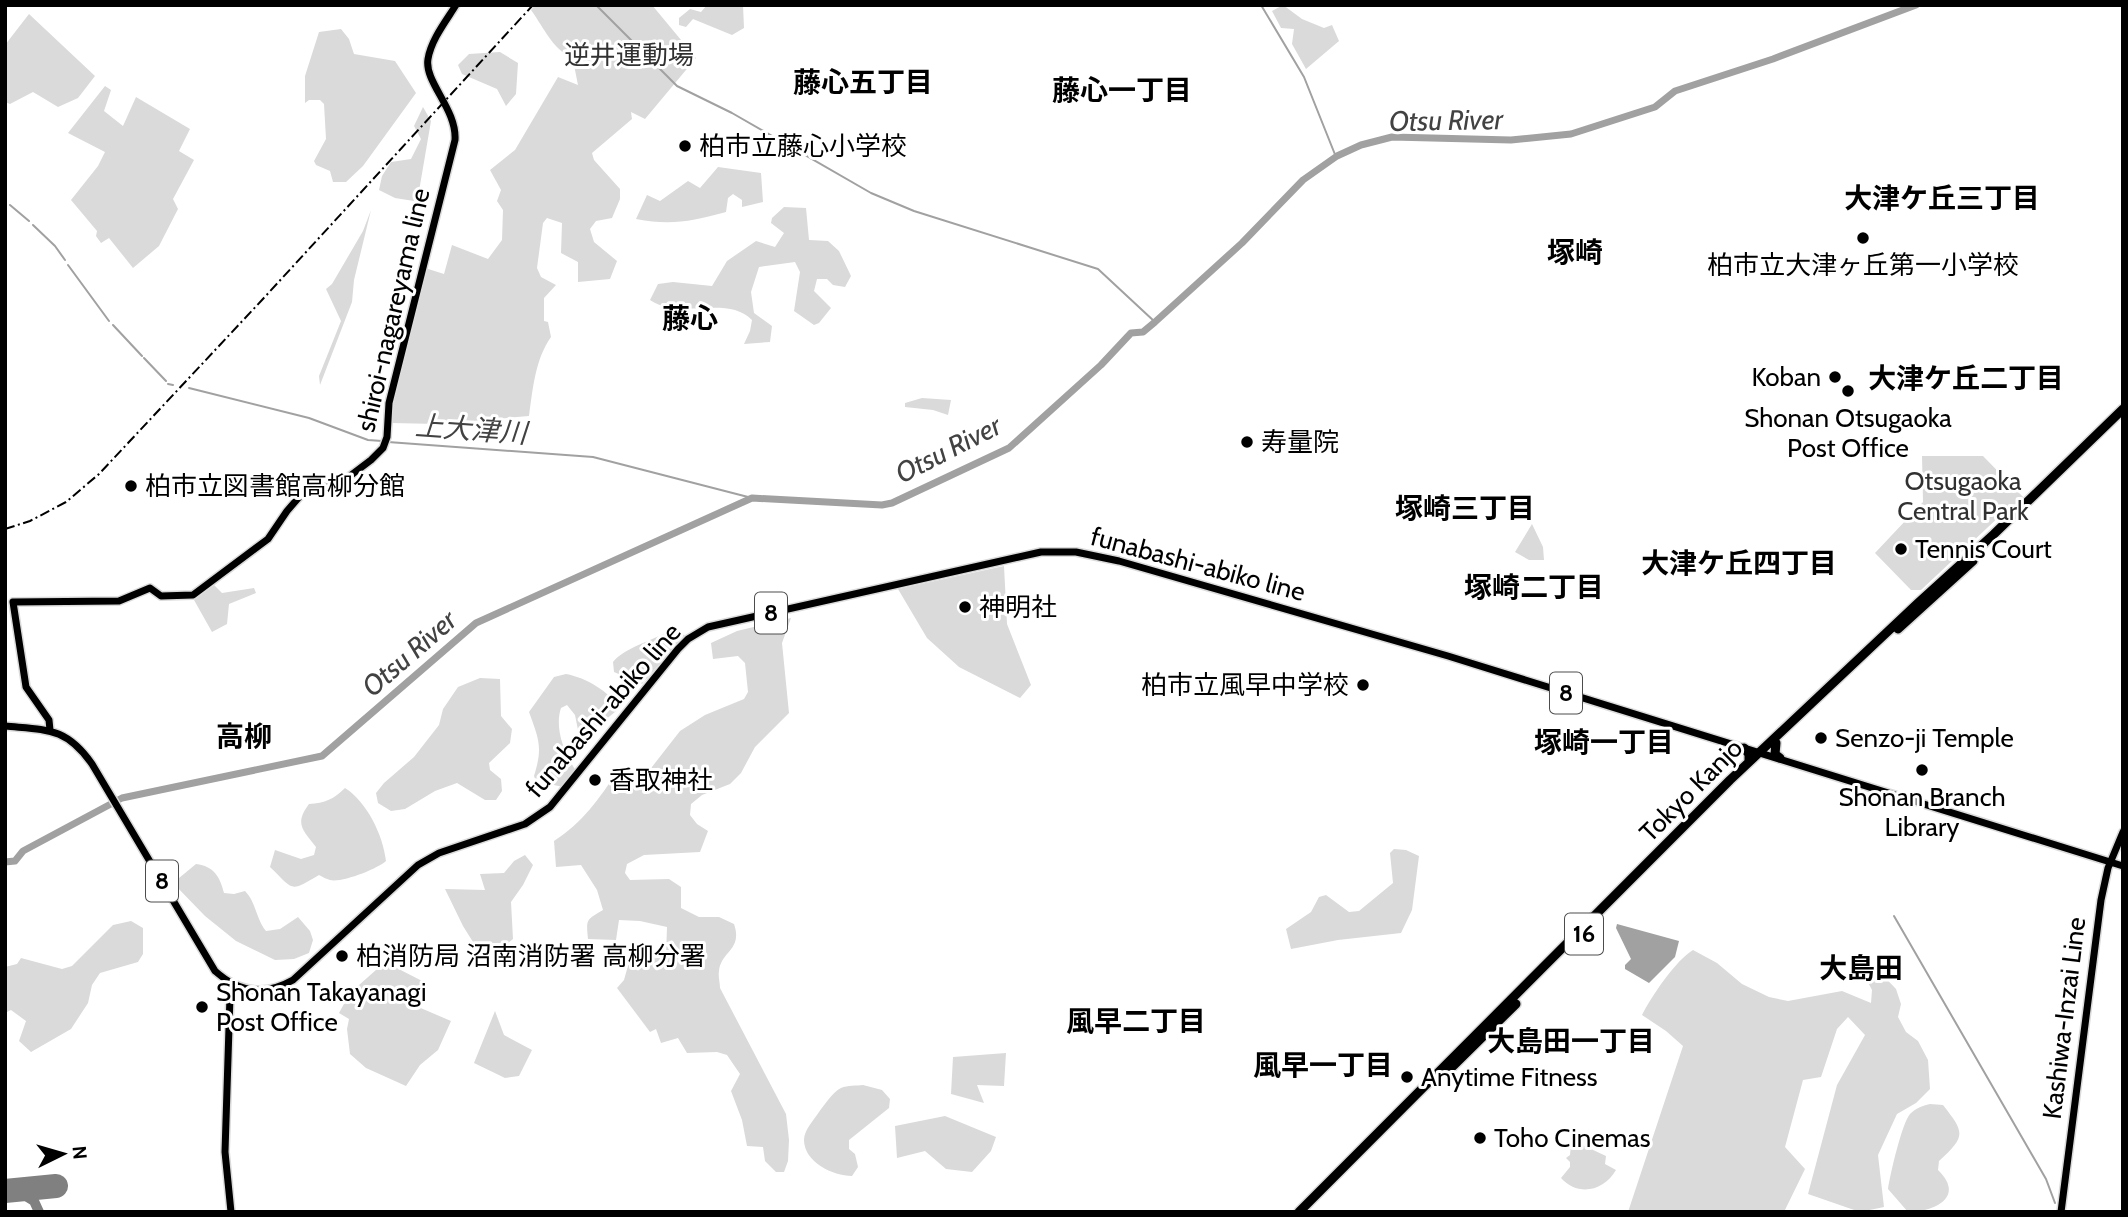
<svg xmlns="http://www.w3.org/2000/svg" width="2128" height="1217" font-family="Cabin,'Noto Sans JP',sans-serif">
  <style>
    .green { fill: #dadada }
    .water { fill: #a1a1a1 }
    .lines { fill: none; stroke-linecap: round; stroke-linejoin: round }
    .stream { stroke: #a1a1a1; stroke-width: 2 }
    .river { stroke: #a1a1a1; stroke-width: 7 }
    .taxiway { stroke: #808080; stroke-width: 10 }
    .runway { stroke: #808080; stroke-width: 24 }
    .major-casing { stroke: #dbdbdb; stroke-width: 10 }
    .highway-casing { stroke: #dbdbdb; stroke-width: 12 }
    .major { stroke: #000; stroke-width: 7 }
    .highway { stroke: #000; stroke-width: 9 }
    .rail { stroke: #000; stroke-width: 2; stroke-dasharray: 10 3.5 2 3.5; stroke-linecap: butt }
    .poi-dot { fill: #000; stroke: #fff; stroke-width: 2.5 }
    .labels { text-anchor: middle; stroke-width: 6; stroke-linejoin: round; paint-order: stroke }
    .shield { fill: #fff; stroke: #4c4c4c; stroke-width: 2 }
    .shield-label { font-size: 24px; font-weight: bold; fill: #000 }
    .park-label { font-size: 26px; fill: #313131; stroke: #fff }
    .poi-label { font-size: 26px; fill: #000; stroke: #fff; text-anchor: start }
    .street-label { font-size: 26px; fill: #000; stroke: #fff }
    .neighbourhood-label { font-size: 28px; font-weight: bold; fill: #000; stroke: #fff }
    .water-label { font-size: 28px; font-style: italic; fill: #424242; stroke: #fff }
  </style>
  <rect width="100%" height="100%" fill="#fff"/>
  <path class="green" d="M 535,5 L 652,5 L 696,58 L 645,119 L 631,112 L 632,119 L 592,153 L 594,160 L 620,189 L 620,199 L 612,218 L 596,221 L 590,229 L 594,242 L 617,261 L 610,279 L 578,282 L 578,262 L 561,253 L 562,223 L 547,218 L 543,223 L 537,268 L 541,277 L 556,285 L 544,298 L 544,321 L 548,322 L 551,337 C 535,360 533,388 529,416 L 438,424 L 391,423 L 398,375 L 425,268 L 444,274 L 452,245 L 488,259 L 502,240 L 503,210 L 497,201 L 501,190 L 490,170 L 515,150 L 558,77 L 578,85 L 573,60 C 550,45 546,31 531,10 Z
    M 707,5 L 743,5 L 744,28 L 732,35 L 693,19 L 686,27 L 679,25 L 679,18 L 690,9 L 701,12 Z
    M 1283,5 L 1302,19 L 1324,28 L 1332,25 L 1339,41 L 1306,69 L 1292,44 L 1294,29 L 1281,28 L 1272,11 Z
    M 29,14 L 95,76 L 78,98 L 58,107 L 33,92 L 10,104 L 5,102 L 5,45 Z
    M 341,29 L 349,39 L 354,54 L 395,61 L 416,93 L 363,166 L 346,182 L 333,182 L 330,171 L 316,165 L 314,161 L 326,139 L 324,104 L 320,100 L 309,100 L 305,103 L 305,76 L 319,32 Z
    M 500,52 L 518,63 L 516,94 L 506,106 L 497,89 L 462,74 L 458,65 L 469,54 Z
    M 105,86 L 111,90 L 104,111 L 123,126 L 136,97 L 190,129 L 179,151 L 194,160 L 173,199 L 178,209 L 159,246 L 133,268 L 109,238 L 101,243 L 96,236 L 97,231 L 71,200 L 98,166 L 105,152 L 68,133 Z
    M 423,107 L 431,121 L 418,197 L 414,201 L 395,198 L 379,190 L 382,176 L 391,162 L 411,159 L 421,139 L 414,126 Z
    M 718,167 L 761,173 L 763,202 L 742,207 L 742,200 L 733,194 L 728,198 L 726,212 C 691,221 672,226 636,219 L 647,195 L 660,201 L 688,181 L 700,188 Z
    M 784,207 L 806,208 L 809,240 L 828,241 L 839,251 L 851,276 L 845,287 L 833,285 L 827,279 L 817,279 L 814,291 L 831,308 L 819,323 L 814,325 L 794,311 L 800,272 L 795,262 L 759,267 L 751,292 L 754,313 L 772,326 L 770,342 L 744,344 L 750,331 L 752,320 C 726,294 682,321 650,300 L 658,284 L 673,282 L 712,286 L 727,261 L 756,241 L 775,247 L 784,233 L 771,223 L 772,218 Z
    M 371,210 L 354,280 L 352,302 L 320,385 L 319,376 L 341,321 L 326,289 L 332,284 L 363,231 Z
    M 922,398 L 951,400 L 948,415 L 933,410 L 905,407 L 905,403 Z
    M 1922,456 L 1983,456 L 2025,499 L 2017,507 L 2003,513 L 1921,590 L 1911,590 L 1875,553 L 1923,502 Z
    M 1532,524 L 1543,547 L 1544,560 L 1529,560 L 1515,552 Z
    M 1004,566 L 1007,624 L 1031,685 L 1020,698 L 959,667 L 927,638 L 898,589 Z
    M 214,585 L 222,593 L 254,588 L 256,593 L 229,604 L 227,624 L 212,632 L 194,600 Z
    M 791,618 L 782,643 L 789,713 L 755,747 L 741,773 L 730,784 L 702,795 L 691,804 L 690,815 L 697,824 L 708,831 L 700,852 L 644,855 L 627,864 L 625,873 L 630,880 L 669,879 L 681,887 L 681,908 L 699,917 L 719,917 L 734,924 C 743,950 721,951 719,971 C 718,976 720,983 720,988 L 786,1114 L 789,1140 L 788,1161 L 784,1172 L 776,1172 L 765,1161 L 763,1147 L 747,1146 L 742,1120 L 731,1091 L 740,1074 L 727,1055 L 717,1052 L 687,1053 L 678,1038 L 661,1043 L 656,1029 L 650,1032 L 617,988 L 624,980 L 631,955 L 666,956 L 667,927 L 640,921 L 619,920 L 616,940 L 588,939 C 586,919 586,920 603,910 L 597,890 L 581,865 L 556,867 L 554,841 C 582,823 599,799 617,772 L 641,781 L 680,731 L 705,715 L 744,699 L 748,692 L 745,663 L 738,656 L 713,659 L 711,643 L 737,631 Z
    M 670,630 L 685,635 L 642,684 L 614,672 L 613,662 C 625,647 653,641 670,630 Z
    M 566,674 C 587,678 608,691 620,708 L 580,740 L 575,715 L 567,705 L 561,708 C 554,728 565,756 577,772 L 563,787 L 536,781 L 534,776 C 543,747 539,740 529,712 L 554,677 Z
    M 480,678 L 500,679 L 501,716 L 512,729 L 510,743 L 489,763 L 490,770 L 501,779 L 502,791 L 496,800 L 485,800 L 457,783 L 435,791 L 405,809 L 391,811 L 378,803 L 376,793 L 384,783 L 414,757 L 439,725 L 443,709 L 458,687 Z
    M 345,788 C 367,802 383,835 386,861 C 377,869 342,883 330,880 C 326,879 323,877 319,875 C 289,893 294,890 270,867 L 275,850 L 301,859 L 314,855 L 316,847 C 303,830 294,824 309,804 C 325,803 334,799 345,788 Z
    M 1394,849 L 1406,850 L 1419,856 L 1412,910 L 1401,933 L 1338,940 L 1291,949 L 1286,929 L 1311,912 L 1319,897 L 1326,895 L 1349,912 L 1359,911 L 1393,883 L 1390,853 Z
    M 525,855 L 533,865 L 523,885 L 511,902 L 513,939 L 498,951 L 490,945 L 478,950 L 463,926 L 445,889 L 485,890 L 480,874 L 504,873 L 514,861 Z
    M 196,864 C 214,866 220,877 224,893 L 234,894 L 245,891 C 256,902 256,919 266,931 L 280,929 L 298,917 L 310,931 L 313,940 L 309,953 L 294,959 L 275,960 L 236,941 L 205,916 L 173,883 Z
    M 131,921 L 143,928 L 143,954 L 138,962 L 100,973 L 92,985 L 88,1003 L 71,1029 L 31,1052 L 19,1041 L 26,1021 L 11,1010 L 5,1013 L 5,967 L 17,964 L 21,958 L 62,969 L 72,966 L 113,925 Z
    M 1693,950 L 1717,963 L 1742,984 L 1769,997 L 1788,1001 L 1842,991 L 1871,1003 L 1872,990 L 1863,973 L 1874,966 L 1896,989 L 1901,1004 L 1898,1017 L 1906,1032 L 1918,1041 L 1928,1060 L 1930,1089 L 1916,1103 L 1897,1114 L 1878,1155 L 1884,1207 L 1860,1212 L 1808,1194 L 1837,1085 L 1865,1035 L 1848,1017 L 1837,1029 L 1821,1077 L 1803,1080 L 1785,1147 L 1805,1169 L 1784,1212 L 1628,1212 L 1683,1046 L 1666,1031 L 1642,1015 C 1651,997 1676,960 1693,950 Z
    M 385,962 L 428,984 L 416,1006 L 451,1021 L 438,1050 L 420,1065 L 406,1086 L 366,1068 L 350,1054 L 347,1029 L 349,1019 L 339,1013 L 350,993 Z
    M 495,1011 L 504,1035 L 532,1050 L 519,1076 L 505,1078 L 474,1063 Z
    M 1006,1053 L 1004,1086 L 977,1085 L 984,1103 L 951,1094 L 953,1057 Z
    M 863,1085 L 882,1090 L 890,1099 L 889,1108 L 849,1140 L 849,1149 L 855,1154 L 858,1167 L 852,1176 C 833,1176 804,1162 804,1140 C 804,1130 814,1120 819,1112 C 825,1104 833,1092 841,1088 C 848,1085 856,1086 863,1085 Z
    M 1930,1104 L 1943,1105 C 1965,1133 1966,1136 1939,1161 L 1938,1170 C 1966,1197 1934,1212 1908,1212 L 1888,1189 C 1890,1175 1902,1123 1910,1114 C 1916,1108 1922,1106 1930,1104 Z
    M 945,1116 L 996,1137 L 991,1151 L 972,1172 L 946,1169 L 925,1151 L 897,1158 L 895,1126 Z
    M 1576,1142 L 1606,1156 L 1605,1164 L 1616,1170 C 1604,1191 1578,1197 1561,1178 L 1570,1167 L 1570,1162 L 1566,1158 L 1570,1155 L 1571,1145 Z"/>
  <path class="water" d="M 1617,924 L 1679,941 L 1675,957 L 1649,983 L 1625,969 L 1625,965 L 1631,959 L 1616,928 Z"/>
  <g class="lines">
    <path class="stream" d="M 596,5 L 677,86 L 732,113 L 871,193 L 914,211 L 1098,269 L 1155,322
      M 1261,5 L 1304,77 L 1336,157
      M 5,200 L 6,200
      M 10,205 L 29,221
      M 33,225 L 55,246 L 65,260
      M 68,265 L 109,321
      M 113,325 L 142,356
      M 144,358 L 166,381
      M 168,384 L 173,385
      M 189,388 L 309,418 L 368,440 L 382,441
      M 388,442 L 593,457 L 752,498
      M 1894,916 L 2046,1179 L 2055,1203"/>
    <path class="river" d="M 5,862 L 15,861 L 23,851 L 122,798 L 322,756 L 476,623 L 752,498 L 882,505 L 892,503 L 1009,448 L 1101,365 L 1131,333 L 1143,332 L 1155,322 L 1242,243 L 1303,180 L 1337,156 L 1361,145 L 1392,137 L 1511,140 L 1571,134 L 1655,107 L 1675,91 L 1773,59 L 1916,5"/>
    <path class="taxiway" d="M 16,1190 L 34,1201 L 39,1212"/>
    <path class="runway" d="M 5,1191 L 56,1186"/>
    <g class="major-casing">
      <path id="major" d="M 5,726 C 47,730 66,727 92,764 L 215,971 C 238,992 265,996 293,980 L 418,865 L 439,853 L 525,824 L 550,807 L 678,649 L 688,639 L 708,627 L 1041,552 L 1076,552 L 1119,561 L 1448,656 L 2123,866
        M 50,730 L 49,720 L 26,687 L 13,602 L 119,601 L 150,588 L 161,596 L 193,595 L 268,539 L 287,511 L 300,496 L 342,482 L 371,460 L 383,448 L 387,437 L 389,403 L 455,140 C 457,109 424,82 428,59 C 431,40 446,21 456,5
        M 231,1212 L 225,1152 L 230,996 L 233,984
        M 2061,1212 L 2101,900 L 2108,868 L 2123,832"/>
    </g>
    <g class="highway-casing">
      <path id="highway" d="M 1898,629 L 1973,561
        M 1776,743 L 1775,754 L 1780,758
        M 1744,748 L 1749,754 L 1749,762
        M 1451,1068 L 1516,1004
        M 1299,1212 L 1730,780 L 1918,603 L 1994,534 L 2123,409"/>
    </g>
    <use href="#major" class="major"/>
    <use href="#highway" class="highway"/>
    <path class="rail" d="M 5,529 L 30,521 L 66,502 L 99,474 L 262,300 L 533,5"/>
  </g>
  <g class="poi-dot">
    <circle cx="685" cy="146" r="7"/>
    <circle cx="1863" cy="238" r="7"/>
    <circle cx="1835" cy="377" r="7"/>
    <circle cx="1848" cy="391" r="7"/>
    <circle cx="1247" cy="442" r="7"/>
    <circle cx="131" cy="486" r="7"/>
    <circle cx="1901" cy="549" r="7"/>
    <circle cx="965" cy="607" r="7"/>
    <circle cx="1363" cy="685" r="7"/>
    <circle cx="1821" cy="738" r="7"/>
    <circle cx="1922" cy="770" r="7"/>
    <circle cx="595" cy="780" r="7"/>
    <circle cx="342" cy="956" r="7"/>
    <circle cx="202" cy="1007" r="7"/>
    <circle cx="1407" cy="1077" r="7"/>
    <circle cx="1480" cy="1138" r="7"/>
  </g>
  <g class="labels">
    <g class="shield">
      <rect x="755" y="592.5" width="32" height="41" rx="5"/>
      <rect x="1550" y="672.5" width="32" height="41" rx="5"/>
      <rect x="146" y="860.5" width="32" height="41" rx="5"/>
      <rect x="1565" y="913.5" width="38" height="41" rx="5"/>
    </g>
    <g class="shield-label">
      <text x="771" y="621">8</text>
      <text x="1566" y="701">8</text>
      <text x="162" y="889">8</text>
      <text x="1584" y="942">16</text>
    </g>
    <g class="park-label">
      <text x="629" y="64">逆井運動場</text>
      <text x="1963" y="490">Otsugaoka<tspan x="1963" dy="30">Central Park</tspan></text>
    </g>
    <g class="poi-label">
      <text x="699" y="155">柏市立藤心小学校</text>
      <text x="1863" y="274" text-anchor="middle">柏市立大津ヶ丘第一小学校</text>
      <text x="1821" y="386" text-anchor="end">Koban</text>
      <text x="1848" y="427" text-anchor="middle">Shonan Otsugaoka<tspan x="1848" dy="30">Post Office</tspan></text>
      <text x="1261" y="451">寿量院</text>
      <text x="145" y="495">柏市立図書館高柳分館</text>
      <text x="1915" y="558">Tennis Court</text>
      <text x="979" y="616">神明社</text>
      <text x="1349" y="694" text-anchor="end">柏市立風早中学校</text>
      <text x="1835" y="747">Senzo-ji Temple</text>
      <text x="609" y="789">香取神社</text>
      <text x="1922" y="806" text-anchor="middle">Shonan Branch<tspan x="1922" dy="30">Library</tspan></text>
      <text x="356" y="965">柏消防局 沼南消防署 高柳分署</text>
      <text x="216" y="1001">Shonan Takayanagi<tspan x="216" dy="30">Post Office</tspan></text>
      <text x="1421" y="1086">Anytime Fitness</text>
      <text x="1494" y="1147">Toho Cinemas</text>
    </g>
    <g class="street-label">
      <text transform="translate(393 310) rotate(-77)" y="9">shiroi-nagareyama line</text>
      <text transform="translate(1198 564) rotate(15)" y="9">funabashi-abiko line</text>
      <text transform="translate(603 710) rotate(-49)" y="9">funabashi-abiko line</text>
      <text transform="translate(1691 790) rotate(-45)" y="9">Tokyo Kanjo</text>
      <text transform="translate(2064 1018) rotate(-83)" y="9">Kashiwa-Inzai Line</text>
    </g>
    <g class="neighbourhood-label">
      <text x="863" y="92">藤心五丁目</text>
      <text x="1122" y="100">藤心一丁目</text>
      <text x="1942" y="208">大津ケ丘三丁目</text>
      <text x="1575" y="262">塚崎</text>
      <text x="690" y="328">藤心</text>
      <text x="1966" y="388">大津ケ丘二丁目</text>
      <text x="1465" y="518">塚崎三丁目</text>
      <text x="1739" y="573">大津ケ丘四丁目</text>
      <text x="1534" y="597">塚崎二丁目</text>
      <text x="244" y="746">高柳</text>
      <text x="1604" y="752">塚崎一丁目</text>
      <text x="1861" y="978">大島田</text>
      <text x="1136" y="1031">風早二丁目</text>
      <text x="1571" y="1051">大島田一丁目</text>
      <text x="1323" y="1075">風早一丁目</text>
    </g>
    <g class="water-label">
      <text transform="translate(1446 120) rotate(-1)" y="10">Otsu River</text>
      <text transform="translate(471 429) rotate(4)" y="10">上大津川</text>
      <text transform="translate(948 449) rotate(-27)" y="10">Otsu River</text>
      <text transform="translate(409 653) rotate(-41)" y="10">Otsu River</text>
    </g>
  </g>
  <rect width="2128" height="1217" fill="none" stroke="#000000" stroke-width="14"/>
  <g transform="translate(63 1154) rotate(85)" stroke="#ffffff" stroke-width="5" paint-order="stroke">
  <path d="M0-5L12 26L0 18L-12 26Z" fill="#000000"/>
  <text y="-10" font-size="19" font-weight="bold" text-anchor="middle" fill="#000000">N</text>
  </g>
</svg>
